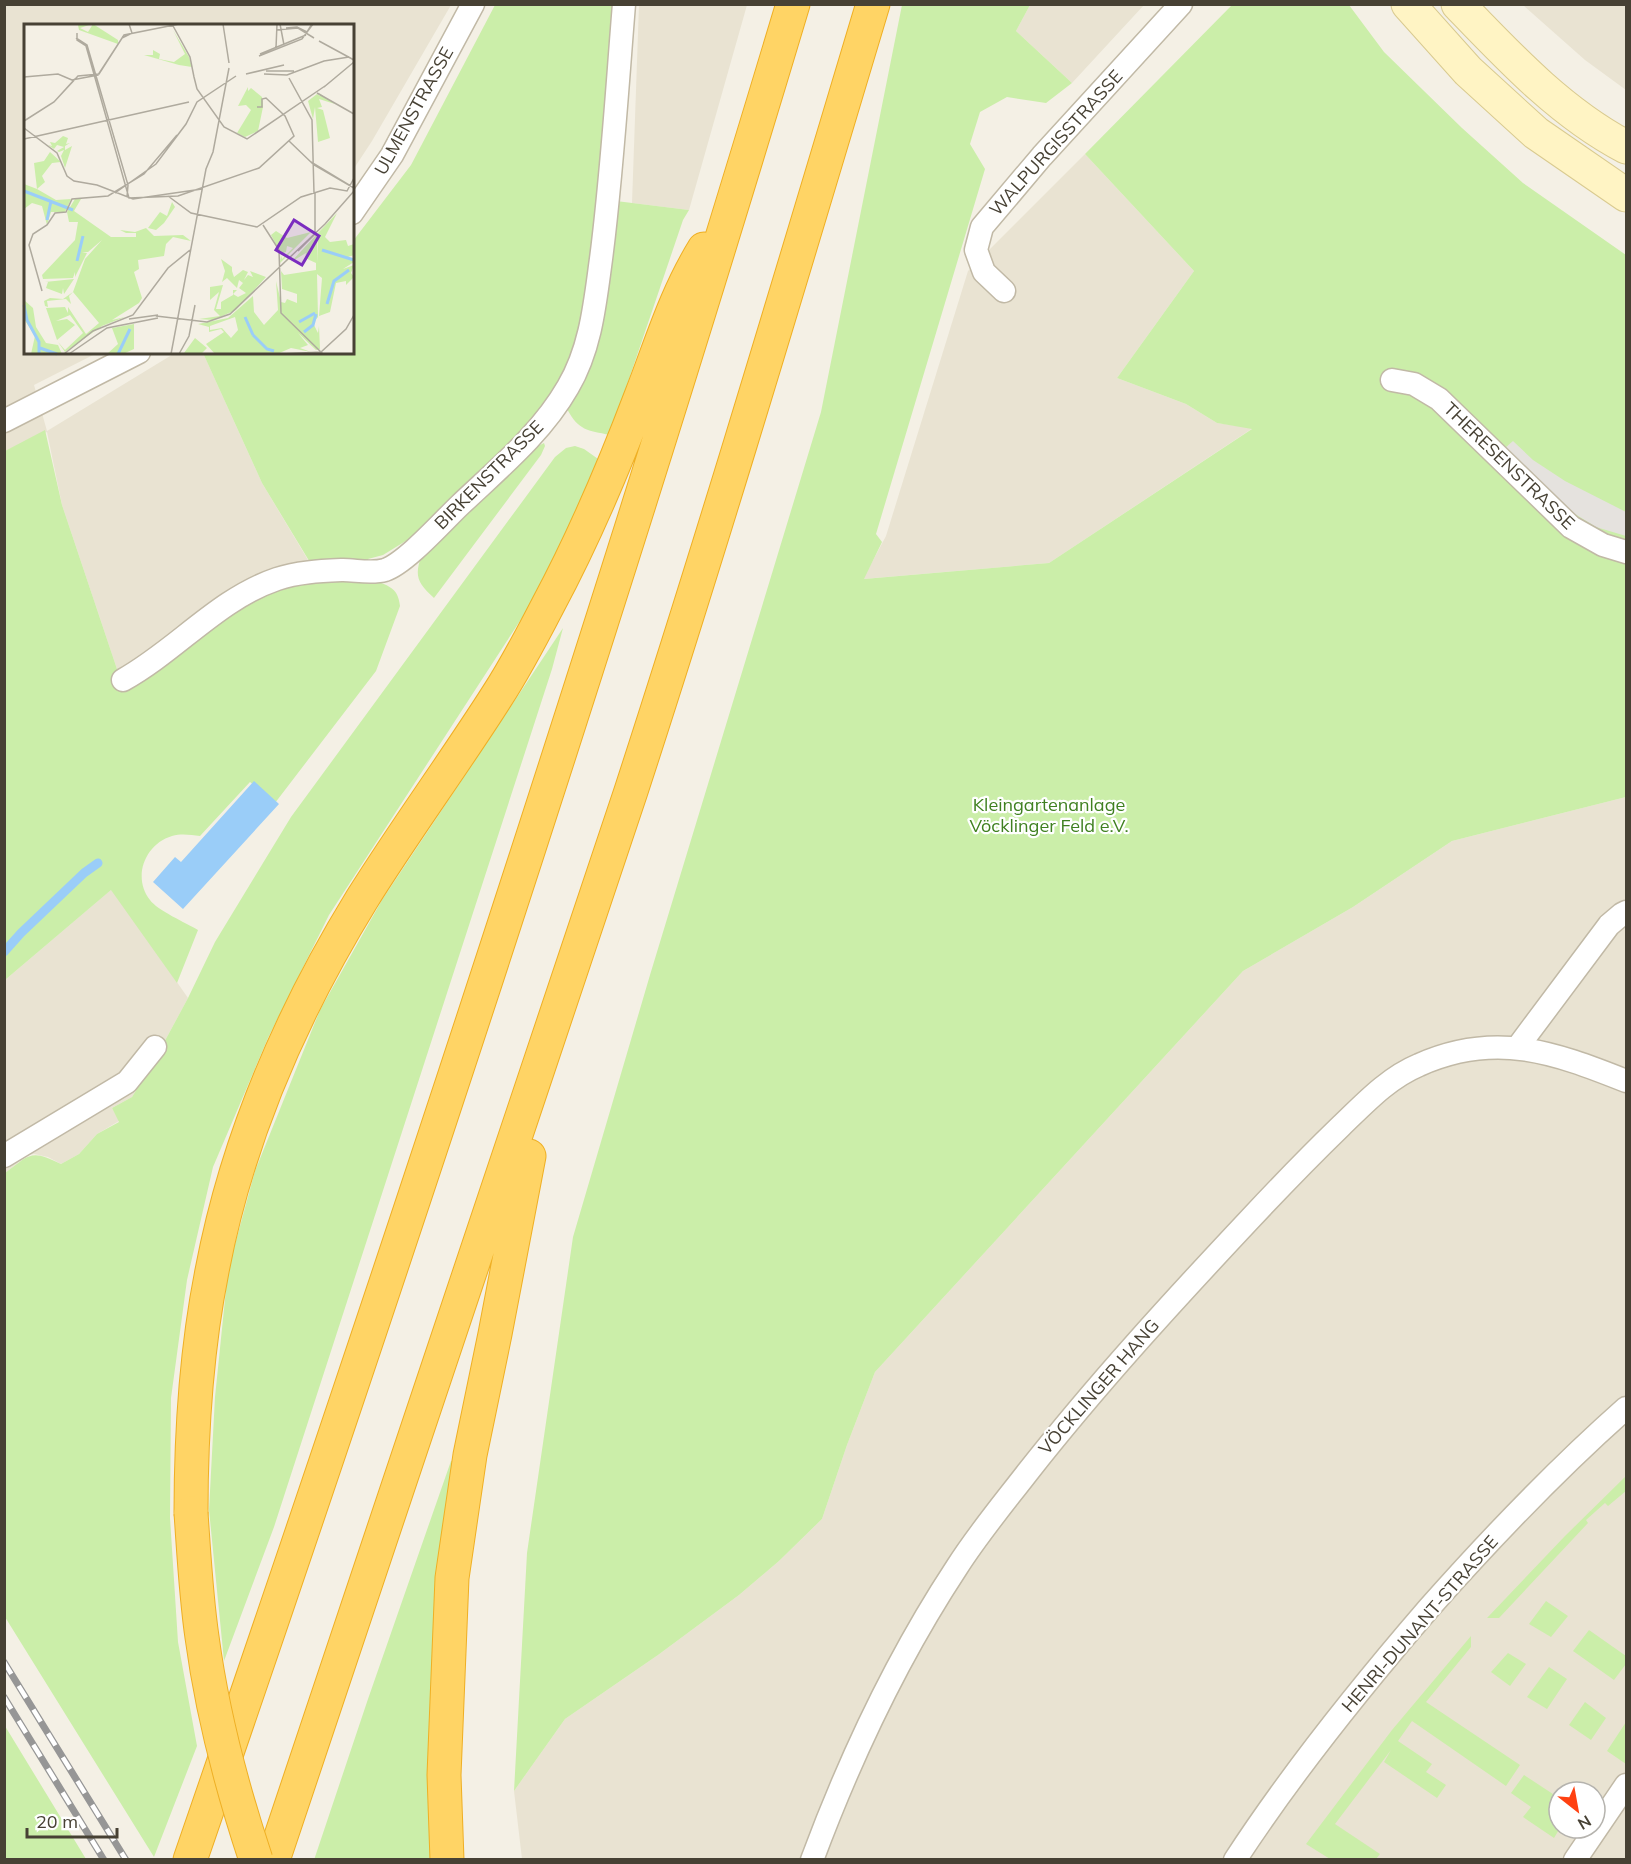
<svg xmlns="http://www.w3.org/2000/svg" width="1631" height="1864" font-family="Mulish,sans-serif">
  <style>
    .residential { fill: #e9e3d2; fill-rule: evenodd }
    .green { fill: #cbeea9 }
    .parking { fill: #e5e2de }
    .water { fill: #9acdf8 }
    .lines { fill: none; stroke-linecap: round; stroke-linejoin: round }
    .stream { stroke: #9acdf8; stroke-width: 9 }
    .street-casing { stroke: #c1b9a6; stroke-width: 25 }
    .secondary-casing { stroke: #d9ca8f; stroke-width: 35 }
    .highway-casing { stroke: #efaf24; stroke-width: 35 }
    .street { stroke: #fff; stroke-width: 22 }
    .secondary { stroke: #fff4c4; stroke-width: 33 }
    .highway { stroke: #ffd465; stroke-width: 33 }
    .rail-casing { stroke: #969696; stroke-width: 7 }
    .rail { stroke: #fff; stroke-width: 4.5; stroke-dasharray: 14; stroke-linecap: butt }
    .highway-bridge-casing { stroke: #efaf24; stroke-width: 35; stroke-linecap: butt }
    .highway-bridge { stroke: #ffd465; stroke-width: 33 }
    .labels { text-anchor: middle; stroke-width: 4.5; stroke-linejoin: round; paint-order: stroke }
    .street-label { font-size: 18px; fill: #474134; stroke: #fff }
    .park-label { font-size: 18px; fill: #3f8020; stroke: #fff }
    .inset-river { fill: none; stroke: #9acdf8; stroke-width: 3 }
    .inset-road { fill: none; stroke: #afaa9e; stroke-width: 1.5 }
    .view { fill: #7b2cbf; fill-opacity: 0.15; stroke: #7b2cbf; stroke-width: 3 }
    .inset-edge { fill: none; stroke: #474134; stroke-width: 3 }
  </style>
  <rect width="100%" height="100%" fill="#f4f0e5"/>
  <path class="residential" d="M 4,5 L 451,5 L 372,141 L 353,170 L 352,26 L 26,26 L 26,352 L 97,353 L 34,385 L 47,431 L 175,353 L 203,353 L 262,483 L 314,570 L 120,678 L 62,505 L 47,432 L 5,451 Z
    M 639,5 L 747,5 L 689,210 L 632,203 Z
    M 1030,5 L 1144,5 L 1072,83 L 1016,31 Z
    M 1523,5 L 1626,5 L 1626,90 L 1585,60 Z
    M 1085,154 L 1194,271 L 1117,378 L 1186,404 L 1217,423 L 1253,428 L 1049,563 L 863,579 L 886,536 L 968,271 Z
    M 1626,797 L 1626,1859 L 522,1859 L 514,1791 L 565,1719 L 658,1655 L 739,1595 L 779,1561 L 822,1519 L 847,1445 L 875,1372 L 1243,971 L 1353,907 L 1452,841 ZM 1559,1792 L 1595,1792 L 1595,1828 L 1559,1828 Z
    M 112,889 L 188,998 L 154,1061 L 132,1097 L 112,1108 L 119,1121 L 97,1134 L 79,1154 L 61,1164 L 48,1157 L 34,1154 L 28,1155 L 5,1173 L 5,980 Z"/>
  <path class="green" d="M 495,5 L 612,5 L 616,201 L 689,210 L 683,220 L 610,435 C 587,430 579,431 567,409 L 422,531 L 383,555 L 368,559 L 371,579 C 387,586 398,586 400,606 L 376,671 L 275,803 L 250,782 L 200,836 C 191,835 182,833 172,836 C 145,844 132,877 150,900 C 157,910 186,923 198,930 L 177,983 L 111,890 L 5,980 L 5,451 L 45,430 L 62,505 L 120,678 L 200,627 L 314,569 L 262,483 L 203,353 L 352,352 L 353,241 L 411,165 Z
    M 902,5 L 1030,5 L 1016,31 L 1072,83 L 1046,103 L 1007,97 L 980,112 L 970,144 L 985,169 L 876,534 L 882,542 L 864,579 L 1049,563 L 1252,429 L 1217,423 L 1186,404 L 1117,378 L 1194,271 L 1085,154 L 1232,5 L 1349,5 L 1384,52 L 1462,128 L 1523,183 L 1626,255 L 1626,797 L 1452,841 L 1353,907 L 1243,971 L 875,1372 L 847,1445 L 822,1519 L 779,1561 L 739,1595 L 658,1655 L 565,1719 L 514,1791 L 527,1553 L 573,1237 L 650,975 L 821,412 Z
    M 544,443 L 545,446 L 541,455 L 434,598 C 417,582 414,576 422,554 L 536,447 Z
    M 575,446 L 584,449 L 601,461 L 529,607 L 329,915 L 268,1038 L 213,1167 L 187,1280 L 171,1398 L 170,1518 L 178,1642 L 197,1746 L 154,1857 L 5,1617 L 5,1173 C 30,1154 31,1149 61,1164 L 79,1154 L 97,1134 L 119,1122 L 112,1108 L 132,1097 L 154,1061 L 188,998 L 215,942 L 291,817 L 555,457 L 566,448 Z
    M 563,628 L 552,669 L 274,1527 L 224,1661 L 209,1510 L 215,1397 L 228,1270 L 255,1171 L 320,1010 L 382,900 Z
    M 451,1461 L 459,1463 L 435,1859 L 314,1860 L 368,1699 Z
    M 1626,1476 L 1626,1491 L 1608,1506 L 1605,1503 L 1586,1520 L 1588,1523 L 1499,1618 L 1487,1618 L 1565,1536 Z
    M 1546,1601 L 1568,1616 L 1551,1637 L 1529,1624 Z
    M 1589,1630 L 1626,1656 L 1626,1664 L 1614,1680 L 1573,1651 Z
    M 1471,1636 L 1471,1647 L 1426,1702 L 1520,1765 L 1506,1786 L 1412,1721 L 1398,1741 L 1432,1764 L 1426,1772 L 1446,1785 L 1437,1798 L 1384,1762 L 1391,1750 L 1335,1824 L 1380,1854 L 1376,1859 L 1330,1859 L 1306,1844 L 1392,1730 Z
    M 1508,1653 L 1526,1664 L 1510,1686 L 1491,1672 Z
    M 1549,1667 L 1567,1679 L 1547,1709 L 1527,1697 Z
    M 1585,1702 L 1606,1718 L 1591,1740 L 1569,1725 Z
    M 1626,1722 L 1626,1764 L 1607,1751 Z
    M 4,1726 L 5,1726 L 86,1859 L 5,1859 Z
    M 1524,1775 L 1559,1798 L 1559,1828 L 1560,1828 L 1554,1838 L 1523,1817 L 1531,1807 L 1511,1793 Z"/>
  <path class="parking" d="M 1513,441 L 1533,460 L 1565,481 L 1626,512 L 1626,536 L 1596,527 L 1562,506 L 1505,448 Z"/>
  <path class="water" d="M 254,781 L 279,804 L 183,909 L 153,882 L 175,857 L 181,862 Z"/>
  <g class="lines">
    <path class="stream" d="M 4,952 L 21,933 L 84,873 L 98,863"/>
    <g class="street-casing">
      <path id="street" d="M 352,213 L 392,155 L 473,4
        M 1004,291 L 984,272 L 976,250 L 982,227 L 1042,156 L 1181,4
        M 1392,380 L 1414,384 L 1439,399 L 1571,527 L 1603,545 L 1626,552
        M 4,421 L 139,352
        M 123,680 C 177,650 218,599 277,579 C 297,572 322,571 343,570 C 356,570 371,574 385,570 C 406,563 443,521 460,505 C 499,468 541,434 568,387 C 591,348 595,303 601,259 C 612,175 617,89 624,4
        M 1517,1048 L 1609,925 L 1622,914 L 1626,912
        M 4,1156 L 127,1082 L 155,1047
        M 812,1860 C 850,1758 897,1658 957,1567 C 978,1534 1003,1504 1027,1473 C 1097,1384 1173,1301 1251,1218 C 1280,1187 1310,1156 1341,1126 C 1365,1103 1388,1078 1419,1065 C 1495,1031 1553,1052 1626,1081
        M 1235,1860 C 1293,1771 1360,1688 1429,1608 C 1491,1538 1556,1470 1626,1408
        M 1575,1860 L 1626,1785"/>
    </g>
    <g class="secondary-casing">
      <path id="secondary" d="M 1408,4 L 1468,71 L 1536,133 L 1626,195
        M 1458,4 C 1509,57 1561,113 1626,147"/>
    </g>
    <g class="highway-casing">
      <path id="highway" d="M 191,1513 C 191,1432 196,1351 212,1271 C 237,1139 292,1013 362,899 C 405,830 453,765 497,696 C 516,667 532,636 548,605 C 584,538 614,467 641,396 C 661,345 675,296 704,249
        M 190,1860 C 402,1245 606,627 793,4
        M 273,1860 C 394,1504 515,1148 631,791 C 716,530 794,267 873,4
        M 447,1860 L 444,1775 L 452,1578 L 470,1455 L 495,1334 L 529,1156"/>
    </g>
    <use href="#street" class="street"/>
    <use href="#secondary" class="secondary"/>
    <use href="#highway" class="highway"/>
    <g class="rail-casing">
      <path id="rail" d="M 4,1662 L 126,1860
        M 4,1697 L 104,1860"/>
    </g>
    <use href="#rail" class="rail"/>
    <g class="highway-bridge-casing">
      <path id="highway-bridge" d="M 191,1513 C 194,1555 196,1596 202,1637 C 212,1712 232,1788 256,1860"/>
    </g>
    <use href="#highway-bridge" class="highway-bridge"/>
  </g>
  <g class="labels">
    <g class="street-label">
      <text transform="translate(414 111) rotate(-61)" y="6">ULMENSTRASSE</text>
      <text transform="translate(1056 143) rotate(-48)" y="6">WALPURGISSTRASSE</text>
      <text transform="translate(1509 466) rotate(44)" y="6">THERESENSTRASSE</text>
      <text transform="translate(489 475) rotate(-45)" y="6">BIRKENSTRASSE</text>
      <text transform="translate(1099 1387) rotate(-49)" y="6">VÖCKLINGER HANG</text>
      <text transform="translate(1420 1624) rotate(-49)" y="6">HENRI-DUNANT-STRASSE</text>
    </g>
    <g class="park-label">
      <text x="1049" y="811">Kleingartenanlage<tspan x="1049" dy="21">Vöcklinger Feld e.V.</tspan></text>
    </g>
  </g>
  <g transform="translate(24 24)">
    <rect width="330" height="330" fill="#f4f0e5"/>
    <path d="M 69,0 L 94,16 L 94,20 L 55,6 L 54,1 L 65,1 L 56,4 L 64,8 ZM 149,6 L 165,33 L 168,43 L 155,41 L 120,31 L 129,31 L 129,26 L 136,30 L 135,35 L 150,38 L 161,30 ZM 224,63 L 224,67 L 227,64 L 238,73 L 239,83 L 234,107 L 221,113 L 213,109 L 227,86 L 222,81 L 214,82 ZM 295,69 L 311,80 L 295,75 L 298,83 L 293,84 L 299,86 L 306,114 L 294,118 L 291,83 L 289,95 L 284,77 L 293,70 L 296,72 ZM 39,112 L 44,114 L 42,120 L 46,119 L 41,122 L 41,126 L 48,122 L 41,144 L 37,132 L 40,126 L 35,128 L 33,127 L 40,123 L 33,121 L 30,125 L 24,121 L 28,122 L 26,118 L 31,119 ZM 26,128 L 37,138 L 28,139 L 18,152 L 21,158 L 13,165 L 32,176 L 47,175 L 41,188 L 27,188 L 23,201 L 18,182 L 8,179 L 0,185 L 0,160 L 13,165 L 10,139 L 20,137 ZM 51,175 L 57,175 L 50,187 L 87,213 L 112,213 L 112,209 L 102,209 L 96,206 L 111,208 L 122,204 L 130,212 L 159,211 L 167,217 L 149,213 L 142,220 L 140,232 L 114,236 L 115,245 L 110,248 L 118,274 L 115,279 L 88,296 L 101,293 L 78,302 L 41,328 L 34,318 L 41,326 L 59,309 L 46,291 L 32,297 L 43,295 L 51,301 L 33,316 L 22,284 L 41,283 L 44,289 L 44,283 L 62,310 L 75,299 L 49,268 L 45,272 L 47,280 L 42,275 L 23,277 L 24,283 L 21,282 L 20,277 L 26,274 L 39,275 L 49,268 L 61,235 L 78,216 L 64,228 L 58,228 L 63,229 L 51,253 L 51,248 L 49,254 L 19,255 L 18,251 L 51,216 L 54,198 L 45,198 L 43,188 ZM 148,178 L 151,183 L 140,199 L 132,206 L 124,204 L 136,188 L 143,192 ZM 313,189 L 301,213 L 306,218 L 322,216 L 324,222 L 330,220 L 330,231 L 324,233 L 330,238 L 319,245 L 330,241 L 327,249 L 330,253 L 322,261 L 322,257 L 312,259 L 306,288 L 295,292 L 298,254 L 293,250 L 294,293 L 289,299 L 294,309 L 295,302 L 296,325 L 292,326 L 274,309 L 284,321 L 276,324 L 287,328 L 267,324 L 253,330 L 191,330 L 182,320 L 200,308 L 197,305 L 185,308 L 185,303 L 174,300 L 204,294 L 229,272 L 230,288 L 240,301 L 254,286 L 252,257 L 257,278 L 261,279 L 263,275 L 273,279 L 273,270 L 258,265 L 257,247 L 260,251 L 292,246 L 292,239 L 281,234 L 282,229 L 267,238 L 293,210 L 294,239 L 294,209 ZM 211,293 L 214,306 L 207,314 L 198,304 L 186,306 L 186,302 ZM 252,207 L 263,214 L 287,208 L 256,239 L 257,231 L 258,235 L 269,224 L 263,222 L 262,228 L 257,230 L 247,211 ZM 197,235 L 208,243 L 208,247 L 212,246 L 208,247 L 210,253 L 219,246 L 224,248 L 220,256 L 224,251 L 229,253 L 226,247 L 242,253 L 212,286 L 189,296 L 175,295 L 196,292 L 190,286 L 195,268 L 186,276 L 186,263 L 199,261 L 192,285 L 197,285 L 197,278 L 209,271 L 209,266 L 213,266 L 209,270 L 214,273 L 222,269 L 215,264 L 219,259 L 215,256 L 213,264 L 203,254 L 198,258 L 201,247 ZM 50,255 L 40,270 L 39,264 L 38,270 L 22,264 L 24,258 L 21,258 ZM 0,276 L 9,284 L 12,303 L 22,319 L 34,321 L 38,330 L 7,330 L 11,312 L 0,295 ZM 110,300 L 110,325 L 99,330 L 83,330 L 94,320 L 88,304 ZM 171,314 L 183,324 L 177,330 L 155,330 L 160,329 Z" fill="#cbeea9" fill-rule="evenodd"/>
    <path class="inset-river" d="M 0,167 L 49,186M 23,196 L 27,177M 298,226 L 330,236M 53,237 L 59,212M 303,280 L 310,257 L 325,246M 0,281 L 3,296 L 15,318 L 15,330M 221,293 L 229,311M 275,298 L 291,289M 280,308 L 289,301 L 292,290M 229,311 L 243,325 L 250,327M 16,324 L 33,330M 94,330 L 106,305"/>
    <path class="inset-road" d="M 148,0 L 166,33 L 170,53M 199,0 L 205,39M 256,0 L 260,21M 262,4 L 273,3 L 283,8 L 288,0M 252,6 L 274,4 L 290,14M 53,9 L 53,16 L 62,22 L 105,174 L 154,172 L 235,144 L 270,112 L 261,92 L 242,74 L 238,75 L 238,83 L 233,83M 52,14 L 63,21 L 104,161 L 103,173M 295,17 L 330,36M 252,24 L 253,0M 236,30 L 282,11M 235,32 L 278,15 L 289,0M 242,47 L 270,47M 222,50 L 260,41M 240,50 L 263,51 L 300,37 L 325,33M 0,53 L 34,50 L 48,56M 0,53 L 34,50 L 48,56 L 74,51 L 98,14 L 108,9 L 105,0M 170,53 L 173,65 L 200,103 L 223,115 L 301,62M 265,54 L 288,96 L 290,169M 300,63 L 330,38M 293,69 L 330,90M 0,97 L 30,78 L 54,52 L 75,50 L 100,11 L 155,0M 0,97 L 30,78 L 50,56M 0,104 L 33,129 L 43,152 L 50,157 L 73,161 L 109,175 L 178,165M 0,115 L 165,78M 265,117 L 290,141 L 330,164M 287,138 L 330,164M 91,169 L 132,140 L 162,100 L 173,78 L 212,52M 144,172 L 167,189 L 233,203 L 277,173 L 306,164 L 323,167 L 330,154M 239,201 L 255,226 L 257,289 L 299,330M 274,227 L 291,210 L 291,169M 18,267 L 5,221 L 9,210 L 23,201 L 31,189 L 42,188 L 48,175 L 84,172 L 120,150 L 153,111M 132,292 L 183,298 L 206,290 L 301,200 L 330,167M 105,295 L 134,291M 40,330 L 69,307 L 109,291 L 144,244 L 166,226M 45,330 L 83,304 L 134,294M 147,330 L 182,145 L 189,128 L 205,44M 155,330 L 165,312 L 171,281M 257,330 L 297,328 L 322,305 L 330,291"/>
    <path class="view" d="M 270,196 L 295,212 L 278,241 L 252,226 Z"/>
    <rect width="330" height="330" class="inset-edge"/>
  </g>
  <rect width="1631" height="1864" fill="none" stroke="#474134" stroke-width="12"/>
  <g transform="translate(1577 1810) rotate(149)"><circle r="28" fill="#ffffff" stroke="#b5b3ae" stroke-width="1.5"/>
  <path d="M0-4.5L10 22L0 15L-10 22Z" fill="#ff4111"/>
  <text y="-9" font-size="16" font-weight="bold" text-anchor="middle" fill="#474134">N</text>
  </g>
  <path d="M27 1828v9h90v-9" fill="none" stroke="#474134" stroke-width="3"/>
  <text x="36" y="1828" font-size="18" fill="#474134" stroke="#ffffff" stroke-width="4.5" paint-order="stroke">20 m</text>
</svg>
